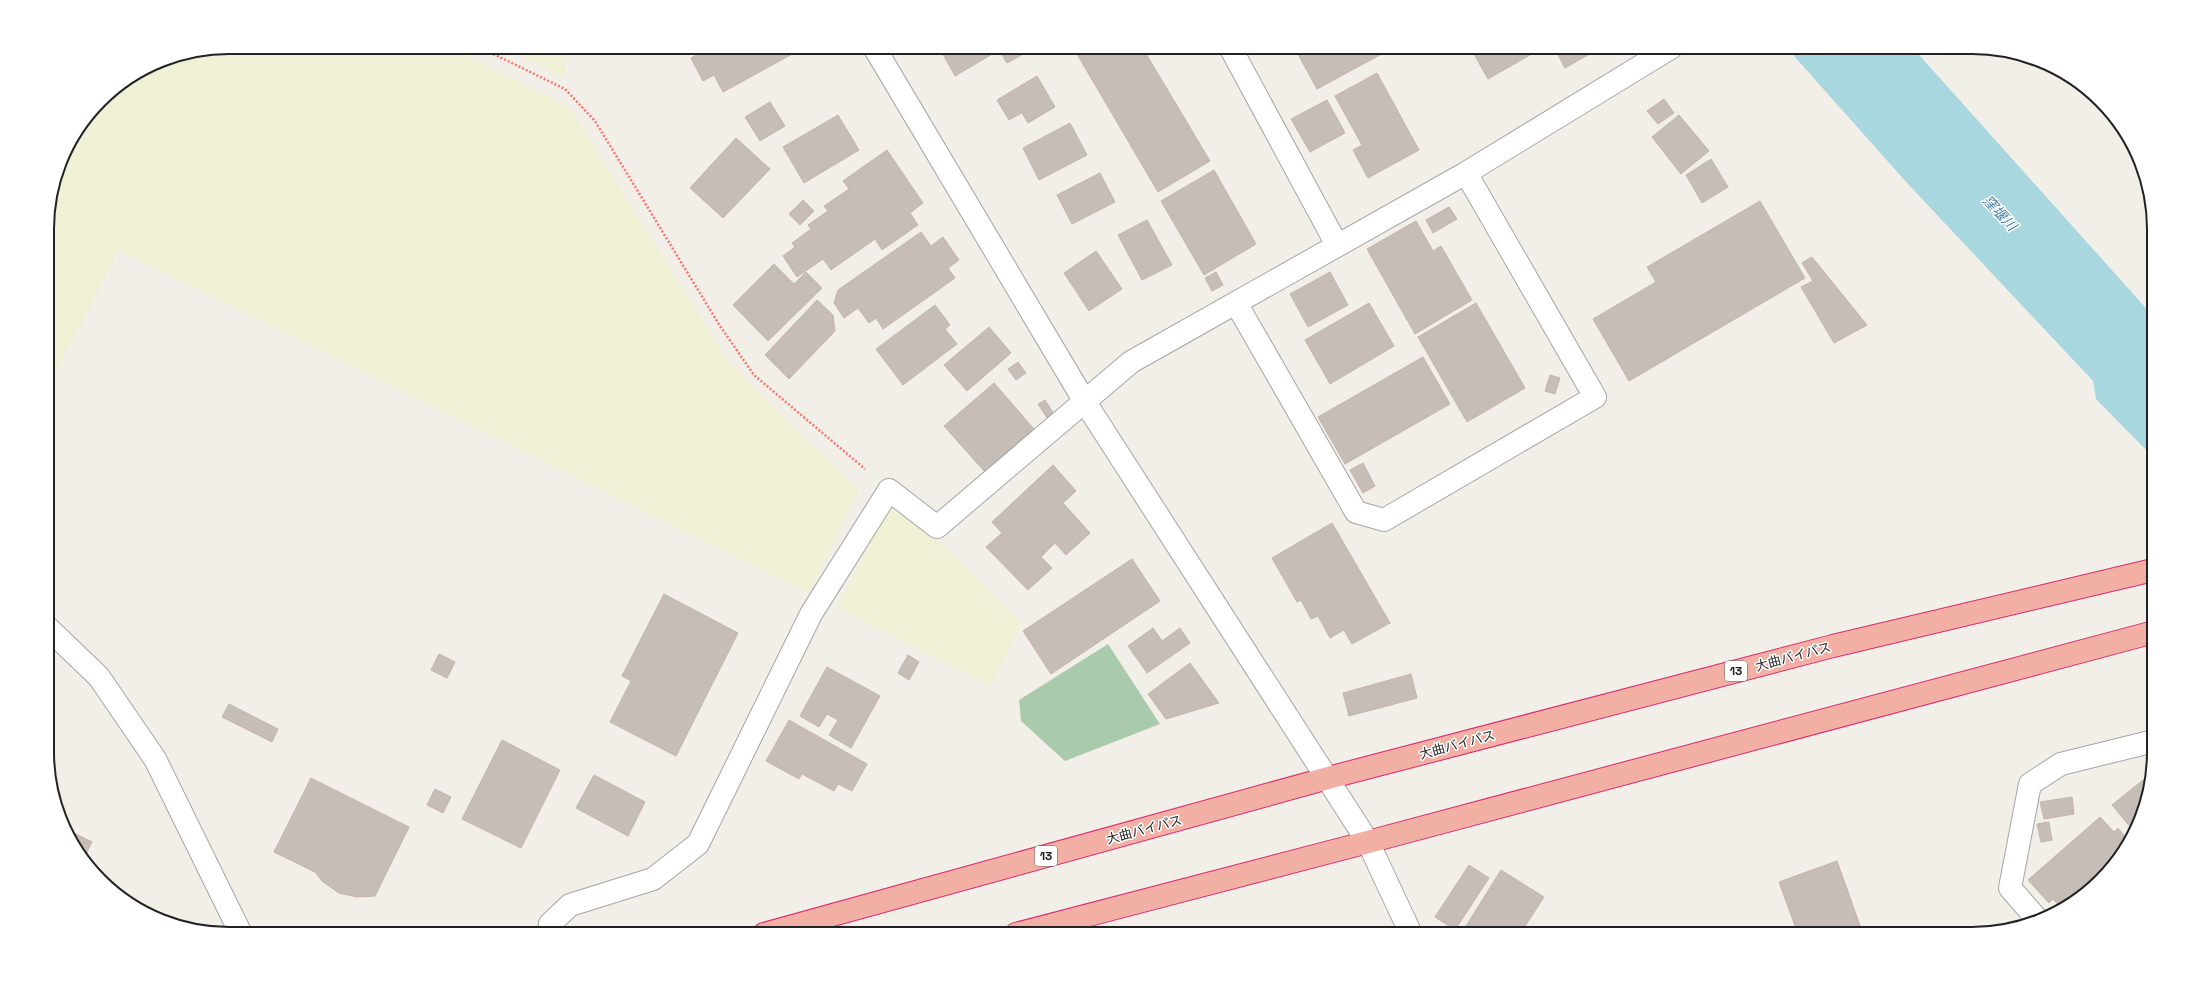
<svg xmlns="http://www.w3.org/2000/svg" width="2201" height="981" font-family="'Space Grotesk','Noto Sans JP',sans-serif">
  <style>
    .farmland { fill: #f0f0d4 }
    .cemetery { fill: #a9cbac }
    .water { fill: #a9d7df }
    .building { fill: #c7bdb7; stroke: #c4b4aa }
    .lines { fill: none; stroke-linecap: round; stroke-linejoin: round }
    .minor-casing { stroke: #a6a6a6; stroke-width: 24 }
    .trunk-casing { stroke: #dd2873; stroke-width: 24 }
    .path { stroke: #fb7570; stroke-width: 2.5; stroke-dasharray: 2 2; stroke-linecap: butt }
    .minor { stroke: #fff; stroke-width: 22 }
    .trunk { stroke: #f2b0a4; stroke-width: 22 }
    .labels { text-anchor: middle; stroke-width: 3; stroke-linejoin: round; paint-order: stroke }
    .shield { fill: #fff; stroke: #646464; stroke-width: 1 }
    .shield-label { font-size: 12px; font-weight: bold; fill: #222 }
    .street-label { font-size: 13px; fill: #222; stroke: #fff }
    .water-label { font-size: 14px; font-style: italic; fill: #467ba3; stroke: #fff }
    .rim { fill: none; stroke: #222; stroke-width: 2 }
  </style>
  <rect width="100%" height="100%" fill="#f2eee8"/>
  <path class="farmland" d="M 229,47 L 449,47 L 569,107 L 728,361 L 858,490 L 809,593 L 118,250 L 48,387 L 47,216 L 66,148 L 109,92 L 159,61 Z
    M 503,47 L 568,47 L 564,78 Z
    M 890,504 L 946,548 L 1021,624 L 991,686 L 837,607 Z"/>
  <path class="cemetery" d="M 1108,644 L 1160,724 L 1065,761 L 1021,721 L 1019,700 Z"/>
  <path class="water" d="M 1786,47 L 1912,47 L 2153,316 L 2153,457 L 2096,399 L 2093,381 L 1908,184 Z"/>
  <path class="building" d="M 711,47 L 805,47 L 723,92 L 714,75 L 703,81 L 691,58 Z
    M 939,47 L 1036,47 L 1007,63 L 999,50 L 955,76 Z
    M 1078,47 L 1142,47 L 1210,161 L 1158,192 L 1074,49 Z
    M 1294,47 L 1387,47 L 1389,50 L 1317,89 Z
    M 1470,47 L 1544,47 L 1488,79 Z
    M 1554,47 L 1602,47 L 1565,68 Z
    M 1377,73 L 1419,150 L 1368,178 L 1353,150 L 1362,145 L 1335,96 Z
    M 1037,76 L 1055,107 L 1028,123 L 1022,113 L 1009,120 L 997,100 Z
    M 1664,99 L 1674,113 L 1658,124 L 1647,111 Z
    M 1327,100 L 1345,133 L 1310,152 L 1291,119 Z
    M 770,102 L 785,126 L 760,141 L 745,117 Z
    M 838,115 L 859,150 L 804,183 L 783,147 Z
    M 1679,115 L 1709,151 L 1681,174 L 1652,137 Z
    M 1070,123 L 1087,155 L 1039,180 L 1023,148 Z
    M 736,138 L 770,169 L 723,218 L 690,188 Z
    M 887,150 L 923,203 L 910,213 L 918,225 L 882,250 L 875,239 L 831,270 L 823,259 L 797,277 L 783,256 L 795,247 L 792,243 L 811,229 L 808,225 L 828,211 L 824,206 L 849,189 L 843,181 Z
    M 1711,159 L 1728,187 L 1702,203 L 1686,175 Z
    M 1214,170 L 1256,244 L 1204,275 L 1161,201 Z
    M 1100,173 L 1115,202 L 1072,224 L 1057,195 Z
    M 803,200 L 814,211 L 800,225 L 789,214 Z
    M 1760,201 L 1805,278 L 1629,381 L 1593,319 L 1656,282 L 1647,267 Z
    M 1449,207 L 1457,219 L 1433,233 L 1426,220 Z
    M 1147,220 L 1172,265 L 1142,280 L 1118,235 Z
    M 1416,221 L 1433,251 L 1441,246 L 1472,300 L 1415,334 L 1367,249 Z
    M 921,232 L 931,246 L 943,237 L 959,260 L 948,268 L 955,278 L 883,329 L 876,318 L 869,323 L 858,308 L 844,318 L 834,303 L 838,290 Z
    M 1096,251 L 1122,289 L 1089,311 L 1064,273 Z
    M 1812,257 L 1867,325 L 1834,343 L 1801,287 L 1813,281 L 1802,263 Z
    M 774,264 L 794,284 L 806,272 L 822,288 L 768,341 L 733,305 Z
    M 1216,272 L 1223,285 L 1212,291 L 1205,278 Z
    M 1330,272 L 1348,305 L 1308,327 L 1290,294 Z
    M 817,300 L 833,315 L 835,331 L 789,379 L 765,355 Z
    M 1369,303 L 1394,346 L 1330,384 L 1305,340 Z
    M 1476,303 L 1525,388 L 1467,422 L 1418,337 Z
    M 935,305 L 950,325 L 945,329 L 957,344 L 903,385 L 876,349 Z
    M 989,327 L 1011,353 L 967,391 L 944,365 Z
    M 1423,357 L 1450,404 L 1345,464 L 1318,417 Z
    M 1018,362 L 1026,373 L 1016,380 L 1008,369 Z
    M 1550,375 L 1560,378 L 1555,394 L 1545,391 Z
    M 994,383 L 1034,429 L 985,472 L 944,426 Z
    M 1045,400 L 1054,414 L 1047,418 L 1038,404 Z
    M 1363,463 L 1375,486 L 1363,493 L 1350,470 Z
    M 1053,465 L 1076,491 L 1063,503 L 1090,533 L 1066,555 L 1055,543 L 1041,557 L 1052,568 L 1028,590 L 986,547 L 1002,533 L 992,522 Z
    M 1332,523 L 1390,623 L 1352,644 L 1344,630 L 1330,638 L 1318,616 L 1311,619 L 1301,600 L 1297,602 L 1272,558 Z
    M 1132,559 L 1160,601 L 1051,674 L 1023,631 Z
    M 664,594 L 738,633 L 676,756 L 610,722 L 631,681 L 622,676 Z
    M 1153,628 L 1162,641 L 1180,628 L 1190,643 L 1147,673 L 1128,646 Z
    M 439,654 L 455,662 L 447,678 L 431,670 Z
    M 908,655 L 919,662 L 909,680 L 898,673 Z
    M 1190,663 L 1219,703 L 1166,719 L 1148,694 Z
    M 827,667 L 880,696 L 851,748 L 829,735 L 838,720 L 827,714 L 819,727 L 800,716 Z
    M 1411,674 L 1417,698 L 1349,716 L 1343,693 Z
    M 229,704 L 278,729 L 272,742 L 222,717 Z
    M 789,720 L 867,764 L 852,791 L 838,784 L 834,791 L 802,774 L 799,779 L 766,761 Z
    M 502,740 L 560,770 L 521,848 L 462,819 Z
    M 594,775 L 645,802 L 628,836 L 576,808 Z
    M 311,778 L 409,827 L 375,896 L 357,897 L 339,893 L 322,881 L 315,872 L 274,852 Z
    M 2143,780 L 2147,785 L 2141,819 L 2131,828 L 2112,805 Z
    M 435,789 L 451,797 L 443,813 L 427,805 Z
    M 2072,797 L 2074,814 L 2044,819 L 2040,802 Z
    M 2100,817 L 2114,832 L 2118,828 L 2129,841 L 2116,863 L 2083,897 L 2061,908 L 2053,899 L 2049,903 L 2028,880 Z
    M 2049,822 L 2052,840 L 2041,842 L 2037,824 Z
    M 64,828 L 92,842 L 83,860 Z
    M 1837,861 L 1863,934 L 1798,934 L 1779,882 Z
    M 1469,865 L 1489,878 L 1455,930 L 1435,917 Z
    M 1501,870 L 1544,897 L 1520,934 L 1461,934 Z"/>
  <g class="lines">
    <g class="minor-casing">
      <path id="minor" d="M 874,47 L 1085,402 L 1368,842 L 1411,934
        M 1230,47 L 1337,245
        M 1236,303 L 1356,512 L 1384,520 L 1595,397 L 1466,173
        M 48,628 L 99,677 L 155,759 L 241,934
        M 2038,920 L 2010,888 L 2030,784 L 2061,764 L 2154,741
        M 554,934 L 550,924 L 570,905 L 653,879 L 698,844 L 811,614 L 889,490 L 937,527 L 1131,362 L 1466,173 L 1672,47"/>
    </g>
    <g class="trunk-casing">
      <path id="trunk" d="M 764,934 L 1328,778 L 1833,646 L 2153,570
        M 1016,934 L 1368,842 L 2154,632"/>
    </g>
    <path class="path" d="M 479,47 L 565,89 L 595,121 L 720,326 L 754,375 L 865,469"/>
    <use href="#minor" class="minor"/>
    <use href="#trunk" class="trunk"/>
  </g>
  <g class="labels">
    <g class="shield">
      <rect x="1725" y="661" width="22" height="20" rx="3"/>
      <rect x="1035" y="846" width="22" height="20" rx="3"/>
    </g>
    <g class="shield-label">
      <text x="1736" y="675">13</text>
      <text x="1046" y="860">13</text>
    </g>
    <g class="street-label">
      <text transform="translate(1793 656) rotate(-15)" y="5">大曲バイパス</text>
      <text transform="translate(1457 744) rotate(-15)" y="5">大曲バイパス</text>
      <text transform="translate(1144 829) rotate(-15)" y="5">大曲バイパス</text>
    </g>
    <g class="water-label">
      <text transform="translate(2000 213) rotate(47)" y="5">窪堰川</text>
    </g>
  </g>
  <path d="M0 0H2201V981H0ZM229 54H1972A175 175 0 0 1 2147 229V752A175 175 0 0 1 1972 927H229A175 175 0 0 1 54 752V229A175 175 0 0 1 229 54Z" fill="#fff" fill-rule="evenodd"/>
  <path class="rim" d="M229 54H1972A175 175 0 0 1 2147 229V752A175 175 0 0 1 1972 927H229A175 175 0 0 1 54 752V229A175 175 0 0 1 229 54Z"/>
</svg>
